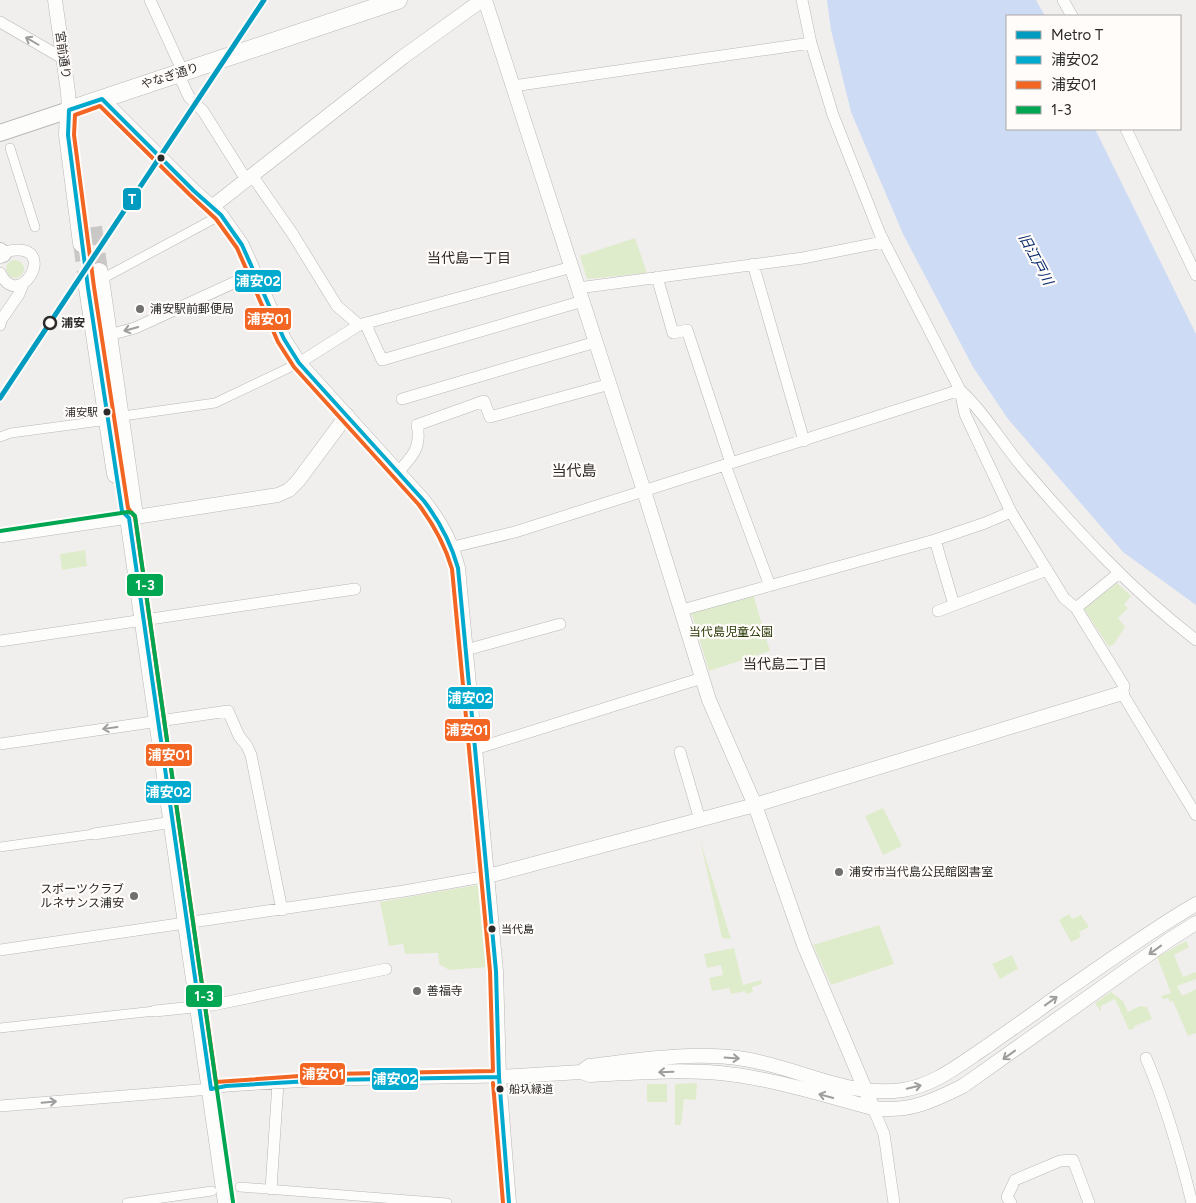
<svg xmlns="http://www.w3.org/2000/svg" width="1196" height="1203" font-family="Figtree,'Noto Sans JP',sans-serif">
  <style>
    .green { fill: #dfeccb }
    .water { fill: #cddbf5 }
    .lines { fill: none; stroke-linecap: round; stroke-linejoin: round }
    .primary-tunnel { stroke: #cac8c6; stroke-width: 18; stroke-dasharray: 18 9; stroke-linecap: butt }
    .pedestrian-casing { stroke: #b9b7b7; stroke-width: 10 }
    .minor-casing { stroke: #b9b7b7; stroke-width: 12 }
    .tertiary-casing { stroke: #b9b7b7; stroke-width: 15 }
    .secondary-casing { stroke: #b9b7b7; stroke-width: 18 }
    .primary-casing { stroke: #b9b7b7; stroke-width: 19 }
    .pedestrian { stroke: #fdfdfc; stroke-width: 9 }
    .minor { stroke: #fdfdfc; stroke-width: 11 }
    .tertiary { stroke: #fdfdfc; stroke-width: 14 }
    .secondary { stroke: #fdfdfc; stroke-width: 16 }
    .primary { stroke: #fdfdfc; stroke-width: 18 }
    .bus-1-casing { stroke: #fffcfa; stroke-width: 8 }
    .bus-2-casing { stroke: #fffcfa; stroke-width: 8 }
    .bus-3-casing { stroke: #fffcfa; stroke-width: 8 }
    .bus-1 { stroke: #00a9ce; stroke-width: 4 }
    .bus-2 { stroke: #f26522; stroke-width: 4 }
    .bus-3 { stroke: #00a651; stroke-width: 4 }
    .metro-1-casing { stroke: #fffcfa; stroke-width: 9 }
    .metro-1 { stroke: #009bbf; stroke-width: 5 }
    .oneway { stroke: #9f9e9e }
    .bus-dot { fill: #2c2b2a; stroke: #fffcfa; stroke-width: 2 }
    .poi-dot { fill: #71706e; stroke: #fffcfa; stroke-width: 2 }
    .stop-dot { fill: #fffcfa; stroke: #2c2b2a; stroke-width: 2.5 }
    .labels { text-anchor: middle; stroke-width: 4.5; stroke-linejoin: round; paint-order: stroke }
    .bus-label { font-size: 11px; fill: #2c2b2a; stroke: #fffcfa; text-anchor: start }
    .street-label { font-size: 12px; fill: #2c2b2a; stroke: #fffcfa }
    .poi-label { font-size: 12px; fill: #2c2b2a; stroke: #fffcfa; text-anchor: start }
    .stop-label { font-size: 12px; font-weight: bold; fill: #2c2b2a; stroke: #fffcfa; text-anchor: start }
    .park-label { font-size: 12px; fill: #263704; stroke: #fffcfa }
    .neighbourhood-label { font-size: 14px; fill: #2d2a28; stroke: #fffcfa }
    .water-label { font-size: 14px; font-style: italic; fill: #06286d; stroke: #fffcfa }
    .quarter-label { font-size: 15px; fill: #2d2a28; stroke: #fffcfa }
    .line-badge { stroke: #fffcfa; stroke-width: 2 }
    .badge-label { font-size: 14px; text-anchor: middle; font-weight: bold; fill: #fff }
  </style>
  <rect width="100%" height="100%" fill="#f1efed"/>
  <path class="green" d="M 635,238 L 647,273 L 587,279 L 580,256 Z
    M6 269a9 9 0 1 1 18 0a9 9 0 1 1-18 0Z
    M 85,550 L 87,566 L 62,570 L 60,554 Z
    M 1117,583 L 1131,596 L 1124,605 L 1128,608 L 1118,618 L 1125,627 L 1114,644 L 1109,647 L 1084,609 Z
    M 753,594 L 770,651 L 709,671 L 691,612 Z
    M 883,808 L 902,846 L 883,855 L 865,816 Z
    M 700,840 L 731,939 L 722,938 Z
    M 477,885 L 483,890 L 488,967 L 449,970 L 439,964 L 438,953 L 405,954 L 403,944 L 389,946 L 380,902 Z
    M 1069,914 L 1072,919 L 1081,915 L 1089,927 L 1079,932 L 1081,937 L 1071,942 L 1059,920 Z
    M 879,925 L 894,964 L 831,985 L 813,945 Z
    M 1186,941 L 1189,947 L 1174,955 L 1183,977 L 1196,972 L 1196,979 L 1177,986 L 1182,996 L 1196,989 L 1196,1033 L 1188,1036 L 1173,1001 L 1170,1002 L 1168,998 L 1163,999 L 1161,996 L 1171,993 L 1157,957 Z
    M 734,948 L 743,985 L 761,980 L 762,984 L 752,987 L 753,992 L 746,994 L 745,991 L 731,994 L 729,988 L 712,991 L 709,978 L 723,975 L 721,965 L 707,968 L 704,954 Z
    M 1012,955 L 1018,969 L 1000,979 L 992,964 Z
    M 1111,992 L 1123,1001 L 1128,1012 L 1140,1006 L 1147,1007 L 1152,1019 L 1134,1026 L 1135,1028 L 1129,1030 L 1115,999 L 1101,1006 L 1101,1012 L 1095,1003 Z
    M 697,1083 L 696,1100 L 684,1099 L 681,1125 L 675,1125 L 675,1084 Z
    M 647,1084 L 667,1084 L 667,1102 L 647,1102 Z"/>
  <path class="water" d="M 827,0 L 1036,0 L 1045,16 L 1007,16 L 1007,129 L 1095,129 L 1196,334 L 1196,605 L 1123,552 L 1008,419 L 973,367 L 903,234 L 851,112 L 831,30 Z"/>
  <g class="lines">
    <path class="primary-tunnel" d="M 93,227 L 99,272
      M 82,243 L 88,288"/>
    <g class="pedestrian-casing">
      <path id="pedestrian" d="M 10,148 L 35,227
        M 100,280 L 221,215
        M 130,415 L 215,403 L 299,363
        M 0,437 L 11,433 L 101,421
        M 0,847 L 94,834
        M 0,1028 L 155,1011
        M 240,1187 L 447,1203
        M 127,1203 L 212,1191"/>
    </g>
    <g class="minor-casing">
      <path id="minor" d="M 150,0 L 183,72
        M 802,0 L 811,43 L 833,115 L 880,234 L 960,390 C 985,413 1001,442 1023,468 C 1076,530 1131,590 1196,640
        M 1063,0 L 1072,16
        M 0,22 L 64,59
        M 178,73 L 189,97 L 203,111 L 247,181
        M 513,86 L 811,43
        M 1126,129 L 1196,275
        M 253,177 L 292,233 L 337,306 L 359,325
        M 0,258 C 4,252 10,250 17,250 C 56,249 19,312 0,273
        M 753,264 L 804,441
        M 657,277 L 673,333 L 687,330 L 731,463
        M 578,288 L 803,258 L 883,242
        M 365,323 L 382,360 L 583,301
        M 0,325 L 1,320 L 19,294 L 23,284
        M 109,335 L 135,328 L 255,273
        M 299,363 L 359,325 L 572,267
        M 402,399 L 596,342
        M 725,465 L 770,586
        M 398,472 C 412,457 422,447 417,425 L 484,401 L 490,417 L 610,384
        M 0,537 L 129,518
        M 935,540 L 954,605
        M 453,547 L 515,532 L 960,390 L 965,414 L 1011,512 L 1064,598 L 1076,608 L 1124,686 L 1122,693 L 1196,815
        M 1076,608 L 1119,573
        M 682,610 L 935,540 L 985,523 L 1011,512
        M 938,611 L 1047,570
        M 0,641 L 355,589
        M 466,650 L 560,624
        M 0,744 L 228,711 L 239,736 L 247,746 L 251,755 L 282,910
        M 475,749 L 702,678
        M 680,752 L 700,820
        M 94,834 L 173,822
        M 0,950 L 404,891 L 488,876
        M 155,1011 L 213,1005 L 386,969
        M 1146,1058 C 1166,1105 1180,1154 1192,1203
        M 0,1106 L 211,1089 L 226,1086 L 328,1080 L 499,1077
        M 873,1108 L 884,1134 L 894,1203
        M 271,1189 L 278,1083
        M 1011,1203 L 1007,1197 L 1015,1180 L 1060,1161 L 1073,1160 L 1089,1203"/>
    </g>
    <g class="tertiary-casing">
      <path id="tertiary" d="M 55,0 L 68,92 L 69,110
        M 485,0 L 644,491 L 709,700 L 755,805 L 804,945 L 873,1108
        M 102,99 L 194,191 L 221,215 L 242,245 L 284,339 L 299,363 L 424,501 C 441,523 451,541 458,568 L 496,971 L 499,1077 L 509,1203
        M 213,206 L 403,57 L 482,0
        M 129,518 L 278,495 L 289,490 L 298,481 L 347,415
        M 488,876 L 755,805 L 1122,693
        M 581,1072 L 589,1066 C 640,1060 693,1051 744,1059 C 798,1067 847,1098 903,1090 C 935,1085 960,1064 986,1047 C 1007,1032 1028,1018 1048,1003 C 1097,969 1145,934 1196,904
        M 499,1077 L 581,1072 L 590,1075 C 634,1073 677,1069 720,1073 C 772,1078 823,1095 873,1108 C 908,1113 933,1101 963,1086 L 1169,940 L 1196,923"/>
    </g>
    <g class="secondary-casing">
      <path id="secondary" d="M 0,133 L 69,110
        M 0,251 L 3,254"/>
    </g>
    <g class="primary-casing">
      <path id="primary" d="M 69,110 L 398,0
        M 69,110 L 68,135 L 82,243
        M 99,272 L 133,509 L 129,518 L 227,1203
        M 88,288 L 116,474"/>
    </g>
    <use href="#pedestrian" class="pedestrian"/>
    <use href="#minor" class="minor"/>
    <use href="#tertiary" class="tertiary"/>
    <use href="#secondary" class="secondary"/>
    <use href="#primary" class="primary"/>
    <g class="bus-1-casing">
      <path id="bus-1" d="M 102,99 L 194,191 L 221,215 L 242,245 L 284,339 L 299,363 L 424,501 C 440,522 451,543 458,568 L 496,971 L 499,1077 L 328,1080 L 226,1086 L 211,1089 L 129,518 L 122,511 L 88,288 L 68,135 L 69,110 Z
        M 499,1077 L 509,1203"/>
    </g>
    <g class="bus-2-casing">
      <path id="bus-2" d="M 100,106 L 190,195 L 216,219 L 237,248 L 278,342 L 294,367 L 419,505 C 434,525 445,545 452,569 L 490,971 L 493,1071 L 328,1074 L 216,1082 L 135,517 L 128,508 L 94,287 L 74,135 L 75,115 Z
        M 493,1083 L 503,1203"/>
    </g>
    <g class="bus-3-casing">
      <path id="bus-3" d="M 0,531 L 128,512 L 132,513 L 135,516 L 233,1202"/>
    </g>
    <use href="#bus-1" class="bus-1"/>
    <use href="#bus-2" class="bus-2"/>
    <use href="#bus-3" class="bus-3"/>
    <g class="metro-1-casing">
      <path id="metro-1" d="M 0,398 L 264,0"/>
    </g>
    <use href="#metro-1" class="metro-1"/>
  </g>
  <defs><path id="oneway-shaft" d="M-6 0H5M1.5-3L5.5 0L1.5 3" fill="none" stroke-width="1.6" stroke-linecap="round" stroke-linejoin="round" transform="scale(1.25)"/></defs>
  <g class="oneway">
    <use href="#oneway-shaft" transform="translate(32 41) rotate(-150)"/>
    <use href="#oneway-shaft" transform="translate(131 329) rotate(164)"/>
    <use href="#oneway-shaft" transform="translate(110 728) rotate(172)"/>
    <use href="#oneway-shaft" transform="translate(1155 950) rotate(144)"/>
    <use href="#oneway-shaft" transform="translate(1051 1001) rotate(-36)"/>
    <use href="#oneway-shaft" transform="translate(1009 1055) rotate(144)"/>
    <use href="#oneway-shaft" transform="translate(732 1058) rotate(4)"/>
    <use href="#oneway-shaft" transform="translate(666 1072) rotate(178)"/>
    <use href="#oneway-shaft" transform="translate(914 1087) rotate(-13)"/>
    <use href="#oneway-shaft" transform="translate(826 1096) rotate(-165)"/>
    <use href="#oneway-shaft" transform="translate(49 1102) rotate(-5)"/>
  </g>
  <g class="bus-dot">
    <circle cx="161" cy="158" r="4.5"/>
    <circle cx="107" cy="412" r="4.5"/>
    <circle cx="492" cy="929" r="4.5"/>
    <circle cx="500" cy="1089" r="4.5"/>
  </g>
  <g class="poi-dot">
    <circle cx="140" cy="309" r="5"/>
    <circle cx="839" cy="872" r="5"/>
    <circle cx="134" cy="896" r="5"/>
    <circle cx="417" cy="991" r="5"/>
  </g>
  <circle class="stop-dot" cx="50" cy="323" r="6"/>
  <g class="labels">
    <g class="bus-label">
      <text x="98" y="416" text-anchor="end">浦安駅</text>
      <text x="501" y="933">当代島</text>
      <text x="509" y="1093">船圦緑道</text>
    </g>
    <g class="street-label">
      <text transform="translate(63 55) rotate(82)" y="4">宮前通り</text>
      <text transform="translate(170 76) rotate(-18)" y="4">やなぎ通り</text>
    </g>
    <g class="poi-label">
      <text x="150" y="313">浦安駅前郵便局</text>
      <text x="849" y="876">浦安市当代島公民館図書室</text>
      <text x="124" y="893" text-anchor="end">スポーツクラブ<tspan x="124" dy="14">ルネサンス浦安</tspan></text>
      <text x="427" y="995">善福寺</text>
    </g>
    <g class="stop-label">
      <text x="61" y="327">浦安</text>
    </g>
    <g class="park-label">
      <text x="731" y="636">当代島児童公園</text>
    </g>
    <g class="neighbourhood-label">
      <text x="469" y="263">当代島一丁目</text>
      <text x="785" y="669">当代島二丁目</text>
    </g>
    <g class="water-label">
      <text transform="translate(1036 259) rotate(62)" y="5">旧江戸川</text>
    </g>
    <g class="quarter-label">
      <text x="574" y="476">当代島</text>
    </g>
  </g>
  <g class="line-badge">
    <rect x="122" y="187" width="20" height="24" rx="5" fill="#009bbf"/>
    <rect x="234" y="269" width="48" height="24" rx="5" fill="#00a9ce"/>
    <rect x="244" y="307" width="48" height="24" rx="5" fill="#f26522"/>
    <rect x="126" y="573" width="38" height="24" rx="5" fill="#00a651"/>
    <rect x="447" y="686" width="47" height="24" rx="5" fill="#00a9ce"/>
    <rect x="444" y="718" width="47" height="24" rx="5" fill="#f26522"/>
    <rect x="145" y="743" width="48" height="24" rx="5" fill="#f26522"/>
    <rect x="145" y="780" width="47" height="24" rx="5" fill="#00a9ce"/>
    <rect x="185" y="984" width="38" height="24" rx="5" fill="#00a651"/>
    <rect x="299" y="1062" width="47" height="24" rx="5" fill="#f26522"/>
    <rect x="371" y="1067" width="48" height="24" rx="5" fill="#00a9ce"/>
  </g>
  <g class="badge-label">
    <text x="132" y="204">T</text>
    <text x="258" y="286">浦安02</text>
    <text x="268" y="324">浦安01</text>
    <text x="145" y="590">1-3</text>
    <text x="470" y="703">浦安02</text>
    <text x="467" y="735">浦安01</text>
    <text x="169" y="760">浦安01</text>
    <text x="168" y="797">浦安02</text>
    <text x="204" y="1001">1-3</text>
    <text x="323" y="1079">浦安01</text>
    <text x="395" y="1084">浦安02</text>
  </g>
  <rect x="1006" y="15" width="175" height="115" fill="#fffcfa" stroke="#aba8a7"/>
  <rect x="1016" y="31" width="25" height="8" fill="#009bbf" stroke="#aba8a7"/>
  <text x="1051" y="40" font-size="15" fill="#2c2b2a">Metro T</text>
  <rect x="1016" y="56" width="25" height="8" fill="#00a9ce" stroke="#aba8a7"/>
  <text x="1051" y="65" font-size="15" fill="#2c2b2a">浦安02</text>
  <rect x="1016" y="81" width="25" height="8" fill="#f26522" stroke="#aba8a7"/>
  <text x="1051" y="90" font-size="15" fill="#2c2b2a">浦安01</text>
  <rect x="1016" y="106" width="25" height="8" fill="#00a651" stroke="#aba8a7"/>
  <text x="1051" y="115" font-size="15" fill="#2c2b2a">1-3</text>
</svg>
